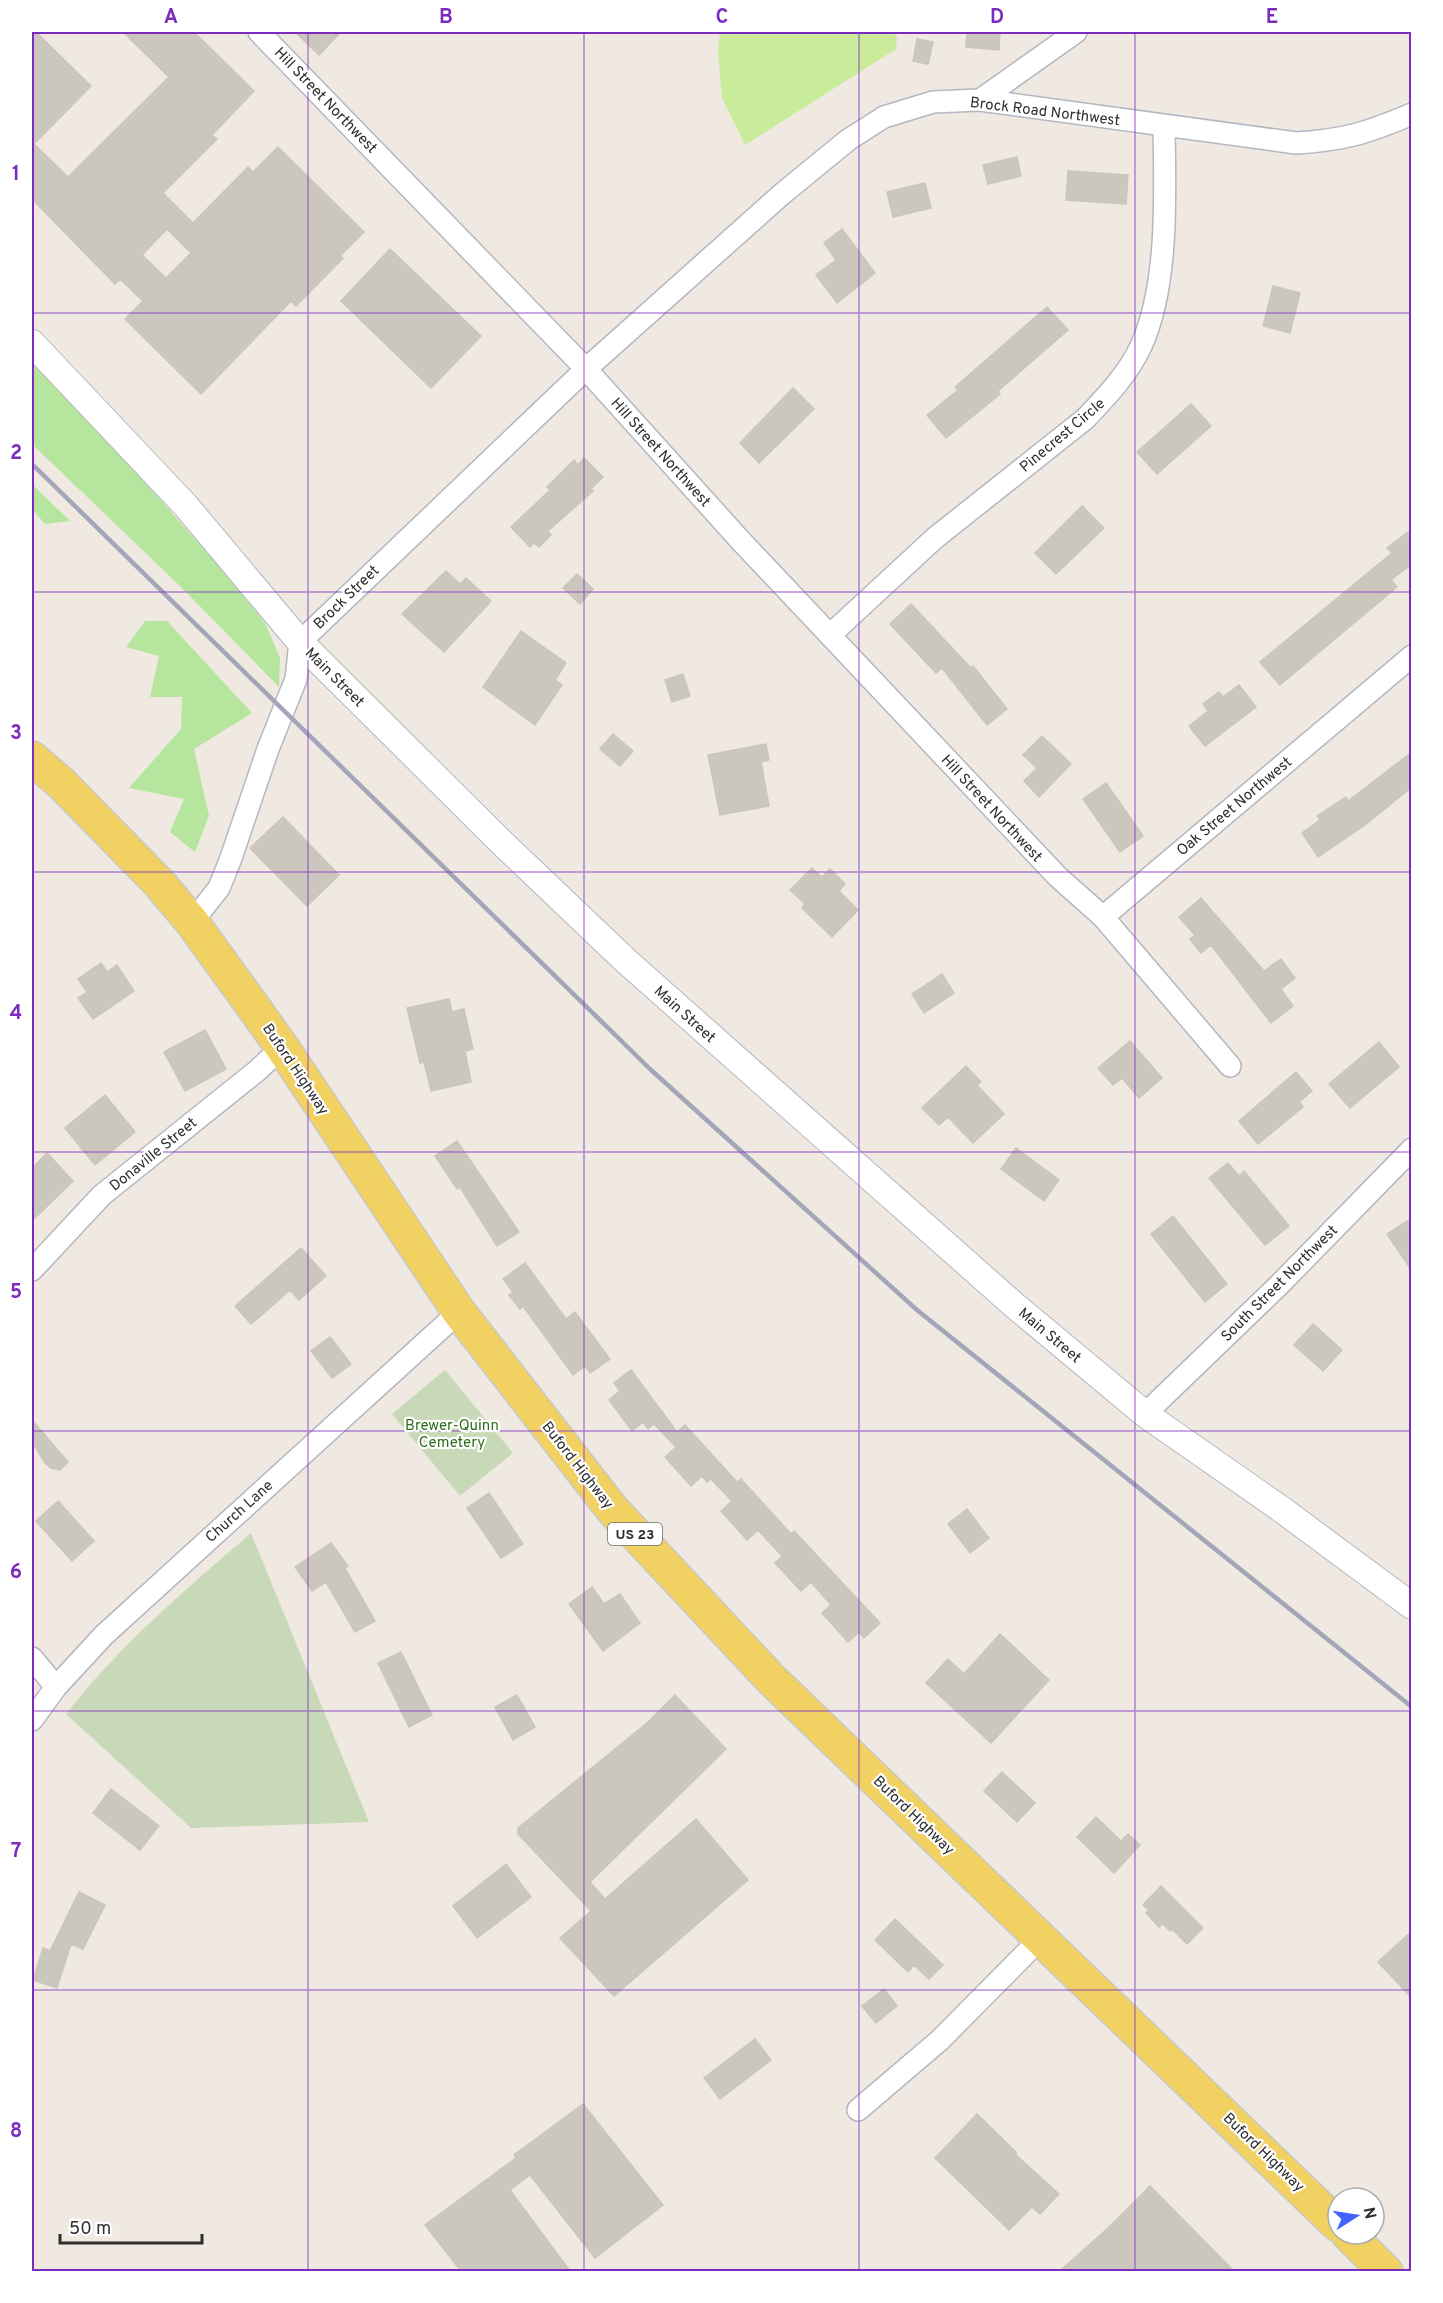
<svg xmlns="http://www.w3.org/2000/svg" width="1443" height="2303" font-family="Overpass,sans-serif">
  <style>
    .green { fill: #b6e59e }
    .cemetery { fill: #c8d9b8 }
    .pitch { fill: #c9ec9a }
    .building { fill: #cbc7bf; stroke: #cbc5ba; stroke-width: 1.5; fill-rule: evenodd }
    .lines { fill: none; stroke-linecap: round; stroke-linejoin: round }
    .minor-casing { stroke: #b4b7c1; stroke-width: 24 }
    .tertiary-casing { stroke: #b4b7c1; stroke-width: 28 }
    .primary-casing { stroke: #c9c9c9; stroke-width: 36 }
    .minor { stroke: #fff; stroke-width: 21 }
    .tertiary { stroke: #fff; stroke-width: 26 }
    .primary { stroke: #f2d163; stroke-width: 33 }
    .rail { stroke: #a3a6b8; stroke-width: 4.5 }
    .grid { fill: none; stroke: #7b2cbf; stroke-width: 1.5; stroke-opacity: 0.55 }
    .labels { text-anchor: middle; stroke-width: 4.5; stroke-linejoin: round; paint-order: stroke }
    .shield { fill: #fff; stroke: #6d6d6d; stroke-width: 1.5 }
    .shield-label { font-size: 14px; font-weight: bold; fill: #2e2e2e }
    .street-label { font-size: 15px; fill: #2e2e2e; stroke: #fff }
    .park-label { font-size: 15px; fill: #2c6e1b; stroke: #fff }
    .neatline { fill: none; stroke: #7b2cbf; stroke-width: 2 }
    .grid-label { font-size: 20px; text-anchor: middle; font-weight: bold; fill: #7b2cbf }
  </style>
  <rect width="100%" height="100%" fill="#efe9e1"/>
  <path class="green" d="M 32,362 L 117,451 L 219,566 L 265,623 L 280,658 L 279,687 L 182,588 L 32,444 Z
    M 32,484 L 70,521 L 45,524 L 32,509 Z
    M 145,621 L 167,621 L 252,713 L 194,749 L 209,816 L 195,852 L 170,832 L 184,799 L 129,788 L 181,729 L 182,697 L 150,697 L 159,656 L 126,647 Z"/>
  <path class="cemetery" d="M 445,1370 L 513,1453 L 460,1496 L 392,1414 Z
    M 251,1533 L 369,1822 L 191,1828 L 66,1714 C 120,1645 185,1590 251,1533 Z"/>
  <path class="pitch" d="M 720,32 L 893,32 L 897,38 L 896,49 L 745,145 L 722,98 L 718,51 Z"/>
  <path class="building" d="M 32,32 L 36,32 L 91,86 L 34,144 L 68,177 L 169,77 L 123,32 L 194,32 L 254,91 L 212,135 L 217,139 L 163,193 L 193,223 L 248,167 L 253,172 L 278,147 L 364,232 L 340,256 L 343,258 L 296,306 L 291,301 L 201,394 L 125,319 L 143,301 L 120,279 L 115,284 L 32,199 ZM 167,229 L 191,253 L 166,278 L 142,255 Z
    M 295,32 L 341,32 L 319,55 Z
    M 967,32 L 1000,32 L 999,50 L 966,47 Z
    M 917,39 L 933,42 L 928,64 L 913,61 Z
    M 1017,157 L 1021,176 L 988,184 L 983,165 Z
    M 1068,171 L 1128,175 L 1126,204 L 1066,200 Z
    M 925,183 L 931,208 L 893,217 L 887,192 Z
    M 842,229 L 875,273 L 837,303 L 816,275 L 836,260 L 824,243 Z
    M 390,249 L 481,336 L 431,388 L 341,301 Z
    M 1273,286 L 1300,293 L 1290,333 L 1263,326 Z
    M 1047,307 L 1068,330 L 998,391 L 1000,394 L 946,438 L 927,415 L 958,390 L 955,387 Z
    M 793,388 L 814,409 L 759,463 L 740,443 Z
    M 1191,404 L 1211,426 L 1157,474 L 1137,452 Z
    M 584,458 L 603,477 L 591,489 L 593,491 L 548,531 L 551,535 L 539,547 L 534,543 L 530,547 L 511,527 L 550,490 L 547,487 L 574,460 L 578,465 Z
    M 1082,506 L 1104,528 L 1056,574 L 1035,553 Z
    M 1412,529 L 1412,564 L 1391,580 L 1397,587 L 1280,685 L 1260,662 L 1392,553 L 1387,548 Z
    M 446,571 L 460,584 L 466,578 L 491,601 L 444,652 L 402,614 Z
    M 577,574 L 593,589 L 580,604 L 563,588 Z
    M 911,604 L 971,668 L 973,666 L 1007,709 L 987,725 L 942,668 L 936,673 L 890,624 Z
    M 521,631 L 566,663 L 555,680 L 562,685 L 535,725 L 483,687 Z
    M 683,674 L 690,696 L 672,702 L 665,680 Z
    M 1239,685 L 1256,707 L 1205,746 L 1189,726 L 1208,711 L 1203,704 L 1219,692 L 1223,697 Z
    M 613,734 L 633,751 L 620,766 L 600,749 Z
    M 1042,736 L 1071,764 L 1039,797 L 1024,781 L 1037,768 L 1023,755 Z
    M 766,744 L 769,760 L 761,762 L 769,806 L 720,815 L 708,755 Z
    M 1412,752 L 1412,787 L 1365,825 L 1318,857 L 1302,833 L 1320,820 L 1317,816 L 1346,797 L 1348,801 Z
    M 1106,783 L 1143,836 L 1120,852 L 1083,799 Z
    M 283,817 L 339,875 L 307,906 L 250,848 Z
    M 812,868 L 822,877 L 830,869 L 845,884 L 839,891 L 858,910 L 832,937 L 802,908 L 805,904 L 790,890 Z
    M 1201,898 L 1264,971 L 1281,959 L 1295,978 L 1281,989 L 1293,1006 L 1271,1023 L 1211,945 L 1201,953 L 1190,939 L 1195,935 L 1179,917 Z
    M 101,963 L 107,972 L 117,965 L 134,991 L 93,1019 L 78,998 L 87,992 L 78,979 Z
    M 942,974 L 954,993 L 924,1013 L 912,994 Z
    M 449,999 L 452,1012 L 464,1009 L 473,1049 L 465,1051 L 471,1082 L 431,1091 L 424,1062 L 420,1063 L 407,1008 Z
    M 205,1030 L 226,1069 L 185,1091 L 164,1052 Z
    M 1130,1041 L 1162,1078 L 1139,1098 L 1122,1078 L 1113,1085 L 1098,1068 Z
    M 1379,1042 L 1399,1067 L 1350,1108 L 1329,1084 Z
    M 966,1066 L 981,1082 L 977,1085 L 1004,1114 L 973,1143 L 948,1117 L 939,1125 L 922,1108 Z
    M 1296,1072 L 1312,1091 L 1299,1102 L 1303,1107 L 1258,1144 L 1239,1121 Z
    M 105,1095 L 135,1132 L 95,1165 L 65,1128 Z
    M 457,1141 L 519,1232 L 497,1246 L 460,1187 L 457,1189 L 435,1156 Z
    M 1016,1148 L 1059,1180 L 1044,1201 L 1001,1169 Z
    M 47,1153 L 73,1181 L 32,1221 L 32,1168 Z
    M 1228,1163 L 1239,1176 L 1244,1171 L 1289,1226 L 1265,1245 L 1209,1178 Z
    M 1173,1216 L 1227,1284 L 1205,1302 L 1151,1234 Z
    M 1412,1218 L 1412,1271 L 1387,1234 Z
    M 301,1248 L 326,1276 L 299,1300 L 290,1290 L 251,1324 L 235,1306 Z
    M 525,1263 L 566,1319 L 575,1312 L 610,1359 L 590,1373 L 585,1366 L 573,1375 L 523,1306 L 520,1309 L 509,1295 L 513,1292 L 503,1279 Z
    M 1313,1324 L 1342,1350 L 1323,1371 L 1294,1345 Z
    M 330,1337 L 351,1364 L 332,1378 L 311,1351 Z
    M 631,1370 L 677,1432 L 685,1425 L 737,1482 L 741,1479 L 791,1534 L 794,1531 L 880,1623 L 864,1638 L 859,1632 L 848,1642 L 822,1613 L 831,1605 L 811,1582 L 801,1591 L 775,1563 L 782,1556 L 758,1530 L 747,1540 L 721,1511 L 732,1501 L 711,1479 L 707,1482 L 702,1476 L 691,1486 L 665,1457 L 676,1447 L 654,1424 L 648,1429 L 643,1422 L 632,1431 L 609,1400 L 620,1391 L 614,1383 Z
    M 32,1420 L 68,1462 L 60,1470 L 51,1468 L 45,1463 L 32,1441 Z
    M 489,1493 L 523,1544 L 501,1558 L 467,1508 Z
    M 58,1501 L 94,1541 L 72,1561 L 36,1521 Z
    M 967,1509 L 989,1538 L 970,1553 L 948,1524 Z
    M 331,1543 L 348,1566 L 345,1568 L 375,1621 L 355,1632 L 326,1582 L 312,1591 L 295,1567 Z
    M 592,1587 L 604,1604 L 620,1594 L 640,1623 L 603,1651 L 569,1604 Z
    M 1000,1634 L 1049,1680 L 991,1743 L 926,1683 L 948,1659 L 964,1674 Z
    M 401,1652 L 432,1715 L 409,1727 L 378,1663 Z
    M 517,1695 L 535,1727 L 513,1740 L 495,1707 Z
    M 675,1695 L 726,1749 L 590,1882 L 605,1899 L 696,1819 L 748,1880 L 614,1996 L 560,1938 L 591,1911 L 518,1834 L 518,1828 L 647,1723 Z
    M 1002,1772 L 1035,1803 L 1017,1822 L 984,1791 Z
    M 111,1789 L 159,1826 L 140,1850 L 93,1813 Z
    M 1096,1817 L 1121,1841 L 1128,1834 L 1140,1845 L 1114,1873 L 1077,1837 Z
    M 506,1864 L 531,1897 L 477,1938 L 453,1906 Z
    M 1161,1886 L 1203,1928 L 1187,1944 L 1172,1929 L 1170,1931 L 1163,1924 L 1159,1927 L 1146,1913 L 1149,1910 L 1143,1905 Z
    M 79,1892 L 105,1905 L 83,1949 L 71,1944 L 57,1988 L 33,1980 L 43,1948 L 50,1951 Z
    M 895,1919 L 943,1965 L 929,1979 L 914,1965 L 908,1972 L 875,1940 Z
    M 1412,1931 L 1412,1998 L 1378,1962 Z
    M 884,1989 L 897,2006 L 876,2023 L 862,2006 Z
    M 755,2039 L 771,2060 L 720,2099 L 704,2078 Z
    M 583,2104 L 663,2205 L 595,2258 L 530,2175 L 510,2190 L 570,2271 L 461,2271 L 425,2225 L 516,2158 L 514,2155 Z
    M 977,2114 L 1016,2152 L 1016,2155 L 1059,2194 L 1040,2214 L 1032,2207 L 1009,2230 L 935,2158 Z
    M 1150,2186 L 1234,2271 L 1060,2271 L 1108,2228 Z"/>
  <g class="lines">
    <g class="minor-casing">
      <path id="minor" d="M 259,32 L 586,369 L 740,540 L 1058,877 L 1103,917 L 1230,1066
        M 980,100 L 1076,32
        M 830,635 L 935,538 L 1085,419 C 1105,398 1129,373 1141,346 C 1169,285 1165,193 1164,127
        M 1103,917 L 1412,656
        M 192,922 L 219,888 L 231,858 L 268,749 L 296,679 L 300,642 L 586,369 L 782,194 L 848,140 L 884,117 L 933,102 L 980,100 L 1296,143 C 1345,140 1367,133 1412,114
        M 32,1270 L 102,1195 L 258,1070 L 282,1047
        M 1145,1414 L 1278,1286 L 1412,1149
        M 32,1658 L 56,1687
        M 32,1720 L 56,1687 L 104,1635 L 459,1312
        M 858,2110 L 940,2040 L 1041,1938"/>
    </g>
    <g class="tertiary-casing">
      <path id="tertiary" d="M 32,343 L 186,506 L 300,642 L 499,840 L 625,960 L 1014,1305 L 1145,1414 L 1281,1509 L 1412,1606"/>
    </g>
    <g class="primary-casing">
      <path id="primary" d="M 32,758 L 62,784 L 159,883 L 192,922 L 282,1047 L 459,1312 L 612,1509 L 771,1679 L 1338,2225
        M 1348,2234 L 1386,2272"/>
    </g>
    <use href="#minor" class="minor"/>
    <use href="#tertiary" class="tertiary"/>
    <use href="#primary" class="primary"/>
    <path class="rail" d="M 32,464 L 650,1069 L 917,1310 L 1412,1707"/>
  </g>
  <path class="grid" d="M 308,32 L 308,2272M 584,32 L 584,2272M 859,32 L 859,2272M 1135,32 L 1135,2272M 32,313 L 1412,313M 32,592 L 1412,592M 32,872 L 1412,872M 32,1152 L 1412,1152M 32,1431 L 1412,1431M 32,1711 L 1412,1711M 32,1990 L 1412,1990"/>
  <g class="labels">
    <rect class="shield" x="608" y="1523" width="54" height="22" rx="4.5"/>
    <g class="shield-label">
      <text x="635" y="1539">US 23</text>
    </g>
    <g class="street-label">
      <text transform="translate(326 100) rotate(46)" y="5">Hill Street Northwest</text>
      <text transform="translate(1045 111) rotate(7)" y="5">Brock Road Northwest</text>
      <text transform="translate(1062 435) rotate(-40)" y="5">Pinecrest Circle</text>
      <text transform="translate(661 452) rotate(48)" y="5">Hill Street Northwest</text>
      <text transform="translate(346 597) rotate(-44)" y="5">Brock Street</text>
      <text transform="translate(335 677) rotate(45)" y="5">Main Street</text>
      <text transform="translate(1234 806) rotate(-40)" y="5">Oak Street Northwest</text>
      <text transform="translate(992 808) rotate(47)" y="5">Hill Street Northwest</text>
      <text transform="translate(685 1014) rotate(42)" y="5">Main Street</text>
      <text transform="translate(296 1069) rotate(56)" y="5">Buford Highway</text>
      <text transform="translate(153 1154) rotate(-39)" y="5">Donaville Street</text>
      <text transform="translate(1279 1283) rotate(-45)" y="5">South Street Northwest</text>
      <text transform="translate(1050 1335) rotate(40)" y="5">Main Street</text>
      <text transform="translate(578 1465) rotate(52)" y="5">Buford Highway</text>
      <text transform="translate(239 1511) rotate(-42)" y="5">Church Lane</text>
      <text transform="translate(914 1815) rotate(44)" y="5">Buford Highway</text>
      <text transform="translate(1264 2152) rotate(44)" y="5">Buford Highway</text>
    </g>
    <g class="park-label">
      <text x="452" y="1430">Brewer-Quinn<tspan x="452" dy="17">Cemetery</tspan></text>
    </g>
  </g>
  <rect width="1443" height="2303" fill="none" stroke="#ffffff" stroke-width="66"/>
  <g transform="translate(1356 2216) rotate(78)"><circle r="28" fill="#ffffff" stroke="#ababab" stroke-width="1.5"/>
  <path d="M0-4.5L10 22L0 15L-10 22Z" fill="#4264fb"/>
  <text y="-9" font-size="16" font-weight="bold" text-anchor="middle" fill="#2e2e2e">N</text>
  </g>
  <path d="M60 2234v9h142v-9" fill="none" stroke="#2e2e2e" stroke-width="3"/>
  <text x="69" y="2234" font-size="18" fill="#2e2e2e" stroke="#ffffff" stroke-width="4.5" paint-order="stroke">50 m</text>
  <rect x="33" y="33" width="1377" height="2237" class="neatline"/>
  <g class="grid-label">
    <text x="171" y="23">A</text>
    <text x="446" y="23">B</text>
    <text x="722" y="23">C</text>
    <text x="997" y="23">D</text>
    <text x="1272" y="23">E</text>
    <text x="16" y="180">1</text>
    <text x="16" y="459">2</text>
    <text x="16" y="739">3</text>
    <text x="16" y="1019">4</text>
    <text x="16" y="1298">5</text>
    <text x="16" y="1578">6</text>
    <text x="16" y="1857">7</text>
    <text x="16" y="2137">8</text>
  </g>
</svg>
